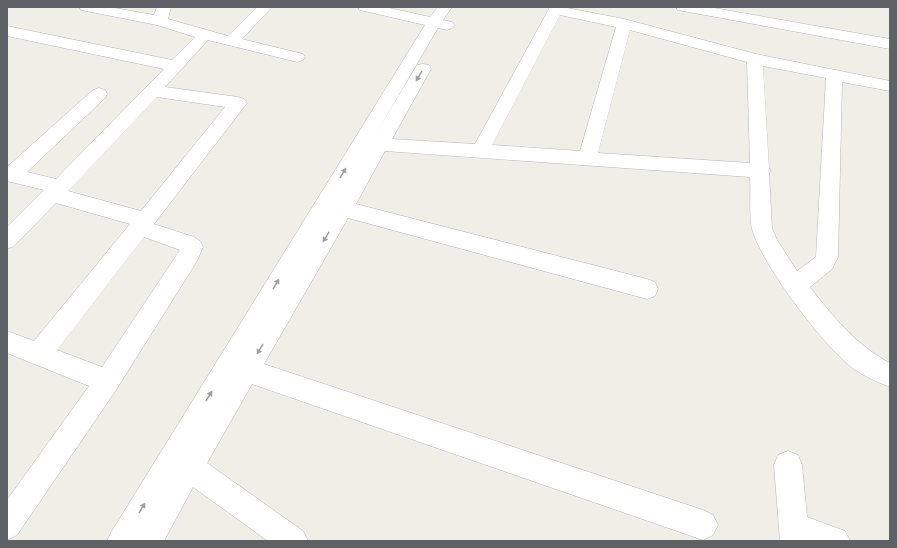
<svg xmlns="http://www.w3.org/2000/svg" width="897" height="548" font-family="Arial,sans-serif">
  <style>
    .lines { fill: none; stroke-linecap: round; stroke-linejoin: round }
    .minor-casing { stroke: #b4b6ba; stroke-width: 1 }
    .minor { fill: #fff; fill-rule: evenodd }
    .oneway { fill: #9ea0a3 }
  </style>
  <rect width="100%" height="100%" fill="#efeee7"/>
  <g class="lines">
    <g class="minor-casing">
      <path id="minor" d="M 79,7 L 109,7 L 154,15 L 157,7 L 171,7 L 168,19 L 228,36 L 257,7 L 272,7 L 242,39 L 303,54 L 305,57 L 303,60 L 297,62 L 208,40 L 165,87 L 238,97 L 244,99 L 247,103 L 154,224 L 194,237 L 200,241 L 203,247 L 197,261 L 116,390 L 17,535 L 7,540 L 7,500 L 89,386 L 7,353 L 7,331 L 34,341 L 130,224 L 56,203 L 14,246 L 7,249 L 7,227 L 44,190 L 7,181 L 7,167 L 93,90 L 99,88 L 105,90 L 107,94 L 105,98 L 27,172 L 56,179 L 164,69 L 7,36 L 7,26 L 172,60 L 195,37 L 157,25 L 81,10 ZM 157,97 L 225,107 L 141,211 L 68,191 ZM 144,237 L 180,250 L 102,367 L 57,350 Z
        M 358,7 L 385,7 L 430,17 L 438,7 L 452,7 L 443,20 L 452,22 L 455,25 L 452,28 L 447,30 L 438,28 L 374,137 L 417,65 L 423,64 L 429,65 L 431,69 L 392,139 L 475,144 L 550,7 L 562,7 L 624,19 L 756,54 L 890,81 L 890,91 L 842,82 L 838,257 L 832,269 L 810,287 C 832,316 857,346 890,363 L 890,387 C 878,382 865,377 854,369 C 824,347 762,265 752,229 C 749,216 751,191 750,177 L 385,151 L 356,204 L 647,279 L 655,282 L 658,289 L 655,296 L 647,299 L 348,218 L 264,364 L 703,510 L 713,515 L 718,525 L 713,535 L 703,540 L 252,384 L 207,463 L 303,531 L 308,541 L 268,541 L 193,487 L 164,541 L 107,541 L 112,531 L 425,25 L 360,10 ZM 560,15 L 616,27 L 580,151 L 492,145 ZM 630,30 L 747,62 L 750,163 L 598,153 ZM 763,66 L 826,78 L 816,257 L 797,271 L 777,240 L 772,228 L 769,173 L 771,171 L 769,168 Z
        M 676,7 L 708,7 L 890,39 L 890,49 L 683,11 L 678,10 Z
        M 788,451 L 798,455 L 802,465 L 807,517 L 845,531 L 850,541 L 780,541 L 774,465 L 778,455 Z"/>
    </g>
    <use href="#minor" class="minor"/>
  </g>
  <defs><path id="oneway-solid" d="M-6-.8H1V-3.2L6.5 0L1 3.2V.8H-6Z"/></defs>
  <g class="oneway">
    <use href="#oneway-solid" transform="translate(419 76) rotate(120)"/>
    <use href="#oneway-solid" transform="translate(343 173) rotate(-59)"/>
    <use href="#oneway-solid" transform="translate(326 237) rotate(121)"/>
    <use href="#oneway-solid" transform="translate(276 284) rotate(-59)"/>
    <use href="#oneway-solid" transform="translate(260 349) rotate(121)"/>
    <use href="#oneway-solid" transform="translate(209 396) rotate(-59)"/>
    <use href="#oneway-solid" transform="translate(142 508) rotate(-59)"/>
  </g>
  <rect width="897" height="548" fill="none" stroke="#5e6166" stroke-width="16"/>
</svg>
